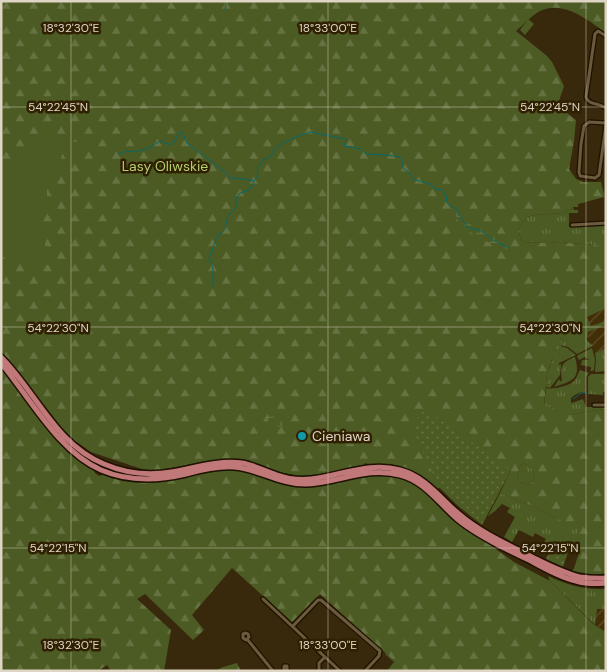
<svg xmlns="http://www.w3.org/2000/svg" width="607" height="672" font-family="'DM Sans',sans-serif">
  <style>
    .industrial { fill: url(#industrial-furrows) }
    .grass { fill: url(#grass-tufts) }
    .forest { fill: url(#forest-firs); fill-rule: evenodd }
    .wetland { fill: url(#wetland-marsh) }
    .park { fill: #4c5b23 }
    .garden { fill: url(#garden-dots) }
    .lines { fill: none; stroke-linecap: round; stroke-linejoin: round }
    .stream { stroke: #06686c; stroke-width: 1 }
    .minor-casing { stroke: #1e1200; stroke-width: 5.5 }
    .primary-casing { stroke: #1e1200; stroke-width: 8 }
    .minor { stroke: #6b5a3c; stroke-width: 3 }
    .primary { stroke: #c17879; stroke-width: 5 }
    .ticks { fill: none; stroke: #dfd5c5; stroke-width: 1; stroke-opacity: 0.45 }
    .culture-dot { fill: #0f9aa8; stroke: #2f2002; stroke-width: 2 }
    .labels { text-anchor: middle; stroke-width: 5; stroke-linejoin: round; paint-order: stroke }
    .park-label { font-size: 14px; fill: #b2ce6d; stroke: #2f2002 }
    .poi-label { font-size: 14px; fill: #dfd5c5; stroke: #2f2002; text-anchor: start }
    .ticks-label { font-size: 12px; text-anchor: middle; fill: #dfd5c5; stroke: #2f2002; stroke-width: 5; stroke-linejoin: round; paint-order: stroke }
  </style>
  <defs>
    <pattern id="industrial-furrows" width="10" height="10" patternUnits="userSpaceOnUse" patternTransform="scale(1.25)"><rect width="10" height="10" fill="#422f08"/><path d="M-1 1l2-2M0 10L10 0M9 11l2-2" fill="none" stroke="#5d4c2a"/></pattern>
    <pattern id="grass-tufts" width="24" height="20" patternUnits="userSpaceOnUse" patternTransform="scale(1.25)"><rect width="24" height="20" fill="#4c5b23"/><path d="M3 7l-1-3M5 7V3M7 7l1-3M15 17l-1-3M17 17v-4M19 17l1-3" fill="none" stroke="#657241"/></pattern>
    <pattern id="forest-firs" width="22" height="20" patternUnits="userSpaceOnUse" patternTransform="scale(1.25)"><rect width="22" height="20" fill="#4c5b23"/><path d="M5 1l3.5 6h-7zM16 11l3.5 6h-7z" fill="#657241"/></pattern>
    <pattern id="wetland-marsh" width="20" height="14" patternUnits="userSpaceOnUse" patternTransform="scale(1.25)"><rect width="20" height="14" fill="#4c5b23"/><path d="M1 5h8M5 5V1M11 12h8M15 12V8" fill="none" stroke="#657241"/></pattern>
    <pattern id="garden-dots" width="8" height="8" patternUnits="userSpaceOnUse" patternTransform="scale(1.25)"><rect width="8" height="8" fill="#4c5b23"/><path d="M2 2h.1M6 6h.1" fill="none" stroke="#657241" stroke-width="1.8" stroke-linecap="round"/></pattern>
  </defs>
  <rect width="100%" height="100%" fill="#39290c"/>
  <path class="industrial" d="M 606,308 L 606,348 L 595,353 L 592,345 L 590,342 L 586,333 L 592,331 L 586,317 Z
    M 597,609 L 606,609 L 606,632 L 595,625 Z"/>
  <path class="grass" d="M 573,208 L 574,210 L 578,210 L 578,213 L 569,213 L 569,227 L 606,226 L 606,246 L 559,242 L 548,243 L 521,242 L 519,231 L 521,225 L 527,217 L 535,215 L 562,213 Z
    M 606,321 L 606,325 L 588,332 L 587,340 L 593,346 L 577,354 L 568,347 L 560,345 L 565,335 L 589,322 L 591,326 Z
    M 560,346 L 567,348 L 576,355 L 559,363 L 559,365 L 561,364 L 560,375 L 550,388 L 546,387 L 547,374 L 551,363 L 555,363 Z
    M 606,348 L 606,352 L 604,355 L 606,358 L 606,371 L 595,372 L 596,359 L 595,353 Z
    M 575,357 C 581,379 573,381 554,387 L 559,379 L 560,381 L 562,381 C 560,367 561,362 575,357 Z
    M 580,370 L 589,373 L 586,377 L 586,393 C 580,391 576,394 571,398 L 571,402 L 572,403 L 583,399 L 586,407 L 606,407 L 606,409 L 585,412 L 571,415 L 544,406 L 546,388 C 552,390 569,386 574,381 C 577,378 578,373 580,370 Z
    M 591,374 L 606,374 L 606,391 L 603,392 L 603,395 L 588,394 L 588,377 Z
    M 523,463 C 531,466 533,469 535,477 L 530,485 L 521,483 L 517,477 L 520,466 Z
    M 500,493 L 532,506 L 579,529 L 576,548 L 555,541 L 551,548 L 543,544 L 546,539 L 535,533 L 533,537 L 519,530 L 512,542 L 504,537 L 515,517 L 507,512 L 510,508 L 502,504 L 495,511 L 488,516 Z
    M 548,576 C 567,585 585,590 606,589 L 606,609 L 597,609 L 595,625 L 550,581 Z
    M 386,653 L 404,671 L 387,671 L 394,662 L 385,654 Z"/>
  <path class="forest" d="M 1,1 L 606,1 L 606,33 C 588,20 564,0 540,11 C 531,16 524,24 516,31 L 547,56 L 552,62 L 564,86 L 559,101 L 568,114 L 576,120 L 574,141 L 569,169 L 576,179 L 583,182 L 601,182 C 602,188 604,192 604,197 L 578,204 L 578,207 L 573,207 L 573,208 L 562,213 L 535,215 L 527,217 L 521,225 L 519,231 L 521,242 L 548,243 L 559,242 L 606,246 L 606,308 L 587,317 L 589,322 L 565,335 L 563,339 L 559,338 L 547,374 L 544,405 L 571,415 L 585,412 L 606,409 L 606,573 L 595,575 L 573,571 L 579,553 L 576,551 L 578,529 L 532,506 L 500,493 L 511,470 L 439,487 L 440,487 L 438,489 L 421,475 L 421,474 L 420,475 C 408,467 395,464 381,464 C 375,464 370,465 365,463 L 364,465 L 320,474 L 300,476 L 283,473 L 249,462 L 227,459 L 214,460 L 160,470 L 145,470 L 91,452 L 74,440 L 63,429 L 8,359 L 1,352 ZM 523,463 C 531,466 533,469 535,477 L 530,485 L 521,483 L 517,477 L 520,466 Z
    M 1,367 L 62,444 L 78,459 L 93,468 L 95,473 L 99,476 L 106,474 L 128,480 L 143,482 L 163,481 L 210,471 L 232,469 L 250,472 L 285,485 L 306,486 L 360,476 L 381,474 L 402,478 L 415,483 L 424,490 L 455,520 L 514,562 L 550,581 L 593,624 L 606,632 L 606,671 L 404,671 L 390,657 L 320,594 L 292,622 L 232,568 L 192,615 L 204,630 L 193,640 L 145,594 L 137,599 L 171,630 L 164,671 L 111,671 L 107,665 L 98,671 L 1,671 Z
    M 237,663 L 241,671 L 215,671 L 223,667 Z"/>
  <path class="wetland" d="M 460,209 L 465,210 L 467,215 L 466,219 L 469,224 L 498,235 C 499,240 503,243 508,245 L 507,249 C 506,249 499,248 499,247 C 489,244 455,226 456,215 C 456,213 458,210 460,209 Z
    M 278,412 L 289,416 L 289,422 L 280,427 L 269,423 L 268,418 Z"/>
  <path class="park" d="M 528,19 L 534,24 L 525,35 L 520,30 Z
    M 38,136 L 62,141 L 78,142 L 87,148 L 72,148 L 67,149 L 62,155 L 58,169 L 49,178 L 47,183 L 47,203 L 39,222 L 39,227 L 45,244 L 46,252 L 51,266 L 38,261 L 8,261 L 5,258 L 1,256 L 1,169 L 2,166 L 24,150 Z
    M 592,348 L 595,359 L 594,370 L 592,371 L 590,371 L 591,369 L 591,365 L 591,367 L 581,365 L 582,360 L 589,360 L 585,357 L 579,360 L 577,357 L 578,355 Z"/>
  <path class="garden" d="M 559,338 L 563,339 L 555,363 L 551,363 L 557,340 Z
    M 425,409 L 511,470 L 482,525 L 457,505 L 439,487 L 411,426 Z
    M 554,540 L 570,546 L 563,567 L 546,559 Z"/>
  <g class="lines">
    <path class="stream" d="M 225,10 L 226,4
      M 118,154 L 127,151 L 135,152 L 149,148 L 160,141 L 171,145 L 175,140 L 179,133 L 183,132 L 185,140 L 188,144 L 226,173 L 230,178 L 244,179 L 254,181 L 258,174 L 257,168 L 260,165 L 263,160 L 271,156 L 276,148 L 285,142 L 296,137 L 310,132 L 346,139 L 344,146 L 361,149 L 366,154 L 387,155 L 400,157 L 403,162 L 403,168 L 409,172 L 413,179 L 430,184 L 435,189 L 442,190 L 446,195 L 447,203 L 457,210 L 466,226 L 472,229 L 480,230 L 495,241 L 509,248
      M 213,286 L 213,268 L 209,257 C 213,250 215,241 219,234 C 229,231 224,221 230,213 C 231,211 235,208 236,207 L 236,199 L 240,193 L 249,190 L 254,182
      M 573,399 L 581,393 L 586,393"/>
    <g class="minor-casing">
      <path id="minor" d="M 606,36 L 598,31 L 595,34 L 586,97 C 588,105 599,103 606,108
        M 606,123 L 589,122 L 584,126 L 581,144 L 579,172 L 580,176 L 595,178 L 599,175 L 606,125
        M 572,225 L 606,223
        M 594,405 L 606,405
        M 263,599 L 340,671
        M 293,626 L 318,600 L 321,600 L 380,651 L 379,656 L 365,671
        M 247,639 L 249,637 L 248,634 L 246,633 L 243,634 L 243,638 L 246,640 L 247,639 L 273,671
        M 283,671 L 284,670 L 284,666 L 287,666 L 287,670 L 284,670
        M 319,671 L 319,663 L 325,657"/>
    </g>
    <g class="primary-casing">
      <path id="primary" d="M 1,357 C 36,392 56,445 104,464 C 125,473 148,476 171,472 C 194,468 217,460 242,463 C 254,465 265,471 277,475 C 288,479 300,480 311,479 C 341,476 369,461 400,470 C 426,477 440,498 459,514 C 481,533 509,545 534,558 C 549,565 564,573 580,577 C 588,578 597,579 606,578
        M 1,363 C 30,398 59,452 101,470 C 129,482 157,481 186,474 C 201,470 218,466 234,467 C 259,469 281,485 307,484 C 339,483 367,466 400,475 C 424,481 438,502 456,518 C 476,535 507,550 531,561 C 545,569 560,577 576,581 C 586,584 596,584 606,583"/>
    </g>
    <use href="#minor" class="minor"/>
    <use href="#primary" class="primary"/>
  </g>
  <path class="ticks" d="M 71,1 L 71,671M 328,1 L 328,671M 586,1 L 586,671M 1,107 L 606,107M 1,327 L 606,327M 1,548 L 606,548"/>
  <circle class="culture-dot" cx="302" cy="436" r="5"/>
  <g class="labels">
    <g class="park-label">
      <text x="165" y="171">Lasy Oliwskie</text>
    </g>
    <g class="poi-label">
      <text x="312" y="441">Cieniawa</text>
    </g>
  </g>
  <g class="ticks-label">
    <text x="71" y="32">18°32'30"E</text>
    <text x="328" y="32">18°33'00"E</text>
    <text x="58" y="111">54°22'45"N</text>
    <text x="550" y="111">54°22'45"N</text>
    <text x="58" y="332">54°22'30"N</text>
    <text x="550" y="332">54°22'30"N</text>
    <text x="58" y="552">54°22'15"N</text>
    <text x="550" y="552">54°22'15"N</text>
    <text x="71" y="649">18°32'30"E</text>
    <text x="328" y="649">18°33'00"E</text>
  </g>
  <rect width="607" height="672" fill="none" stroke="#dfd5c5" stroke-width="5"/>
</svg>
